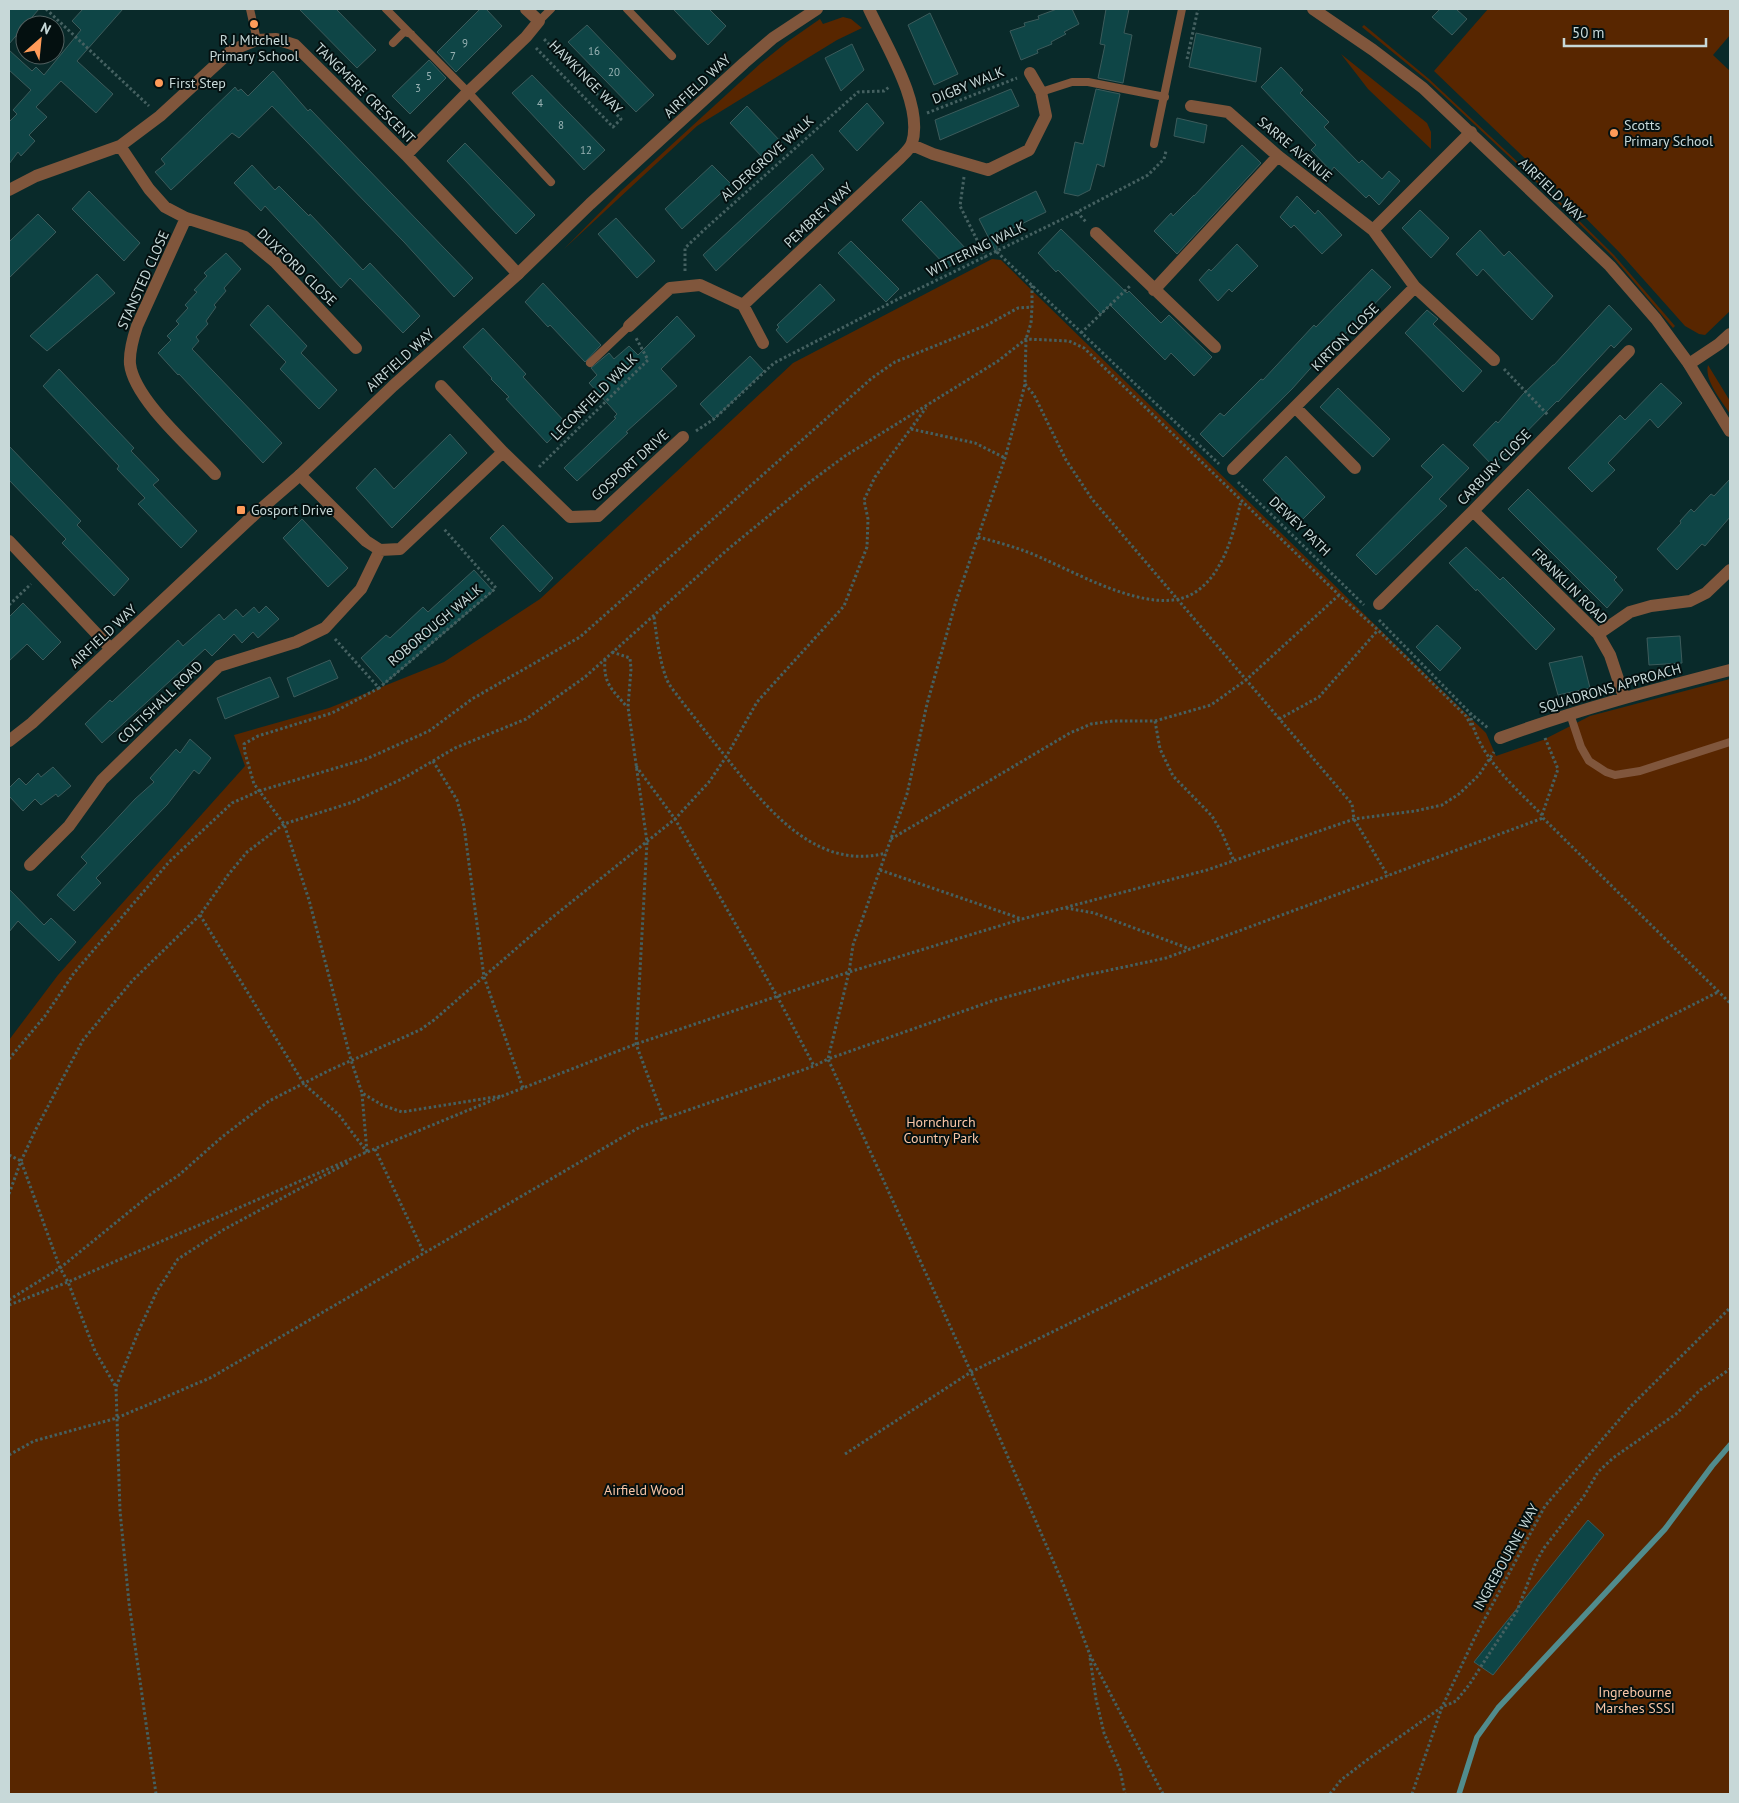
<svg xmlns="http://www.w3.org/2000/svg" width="1739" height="1803" font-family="'PT Sans',sans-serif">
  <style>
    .green { fill: #582600 }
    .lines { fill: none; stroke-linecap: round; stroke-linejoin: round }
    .stream { stroke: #518c8d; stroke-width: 5.5 }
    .building { fill: #0e4546; stroke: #3c5b5b }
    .path { stroke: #456161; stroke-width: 3; stroke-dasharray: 2.5 2.5; stroke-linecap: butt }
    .service { stroke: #80563c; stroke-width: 8 }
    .minor { stroke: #80563c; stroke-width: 12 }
    .tertiary { stroke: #80563c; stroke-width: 12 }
    .poi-dot { fill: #ff9b59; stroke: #041010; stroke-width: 2 }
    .labels { text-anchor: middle; stroke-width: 4; stroke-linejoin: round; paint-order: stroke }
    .number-label { font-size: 11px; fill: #99b3b4 }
    .poi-label { font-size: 14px; fill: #c7d8d8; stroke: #041010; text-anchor: start }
    .street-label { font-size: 14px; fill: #c7d8d8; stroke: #041010 }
    .park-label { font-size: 14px; fill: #fac6a7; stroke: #041010 }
  </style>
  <rect width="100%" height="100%" fill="#092a2a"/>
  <path class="green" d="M 1488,9 L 1730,9 L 1730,35 L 1713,55 L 1730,71 L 1730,311 L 1705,335 L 1699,334 L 1685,326 L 1620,253 L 1563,195 L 1434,71 Z
    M 843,17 L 851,19 L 862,28 L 837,40 L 697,126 L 564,249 L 621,191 L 761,63 L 787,42 L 820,19 L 823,24 Z
    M 1364,25 L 1429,79 L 1552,194 L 1614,255 L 1675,326 L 1673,328 L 1612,256 L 1550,195 L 1428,81 L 1362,27 Z
    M 1341,54 L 1427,123 L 1431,132 L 1431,149 L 1368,89 Z
    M 992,259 L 1001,260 L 1486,733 L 1496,756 L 1543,740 L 1590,716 L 1730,679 L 1730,1794 L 9,1794 L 9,1040 L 58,975 L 245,766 L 234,735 L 329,708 L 444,662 L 540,599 L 793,363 Z
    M 1708,365 L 1730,401 L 1730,414 C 1722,401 1704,381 1708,365 Z"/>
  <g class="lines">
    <path class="stream" d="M 1459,1794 L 1477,1737 L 1498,1708 L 1665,1529 L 1712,1466 L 1730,1445"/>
  </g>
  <path class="building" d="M 9,9 L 39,9 L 9,44 Z
    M 83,9 L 123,9 L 77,61 L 113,94 L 96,113 L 61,81 L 36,107 L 47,117 L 29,135 L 35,141 L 21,156 L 18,152 L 9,164 L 9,122 L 17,114 L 13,110 L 31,90 L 9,70 L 9,50 L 32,71 L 36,67 L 44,75 L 81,30 L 72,21 Z
    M 299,9 L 336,9 L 376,50 L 357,68 Z
    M 480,9 L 486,9 L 502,26 L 456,72 L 437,52 Z
    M 673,9 L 709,9 L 726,26 L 708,45 Z
    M 1057,9 L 1072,9 L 1079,24 L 1064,32 L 1066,34 L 1051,42 L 1052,44 L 1037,50 L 1038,53 L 1021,60 L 1010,31 L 1025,26 L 1024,23 L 1039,19 L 1038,16 Z
    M 1106,9 L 1129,9 L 1124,33 L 1132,35 L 1123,83 L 1098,78 L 1105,45 L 1100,44 Z
    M 1440,9 L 1456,9 L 1467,19 L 1452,35 L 1432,17 Z
    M 930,13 L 958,74 L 934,85 L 908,25 Z
    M 587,25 L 654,95 L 636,112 L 568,42 Z
    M 1196,33 L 1261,48 L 1256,82 L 1189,67 Z
    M 852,44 L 864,70 L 841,91 L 825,58 Z
    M 429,60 L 446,78 L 410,114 L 392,96 Z
    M 1281,67 L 1303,90 L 1300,93 L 1329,122 L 1324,127 L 1359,163 L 1362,160 L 1382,179 L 1389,171 L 1400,181 L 1379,205 L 1369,195 L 1366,198 L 1334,167 L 1331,171 L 1311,150 L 1316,145 L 1261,87 Z
    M 273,71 L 308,111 L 310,109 L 473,278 L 454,297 L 404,242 L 272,106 L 239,138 L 232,133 L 171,190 L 155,172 L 165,164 L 161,159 L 235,87 L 238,91 L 241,89 L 248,96 Z
    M 532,75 L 605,150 L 584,170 L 512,93 Z
    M 1011,89 L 1019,106 L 940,140 L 935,120 Z
    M 1096,89 L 1120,94 L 1104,167 L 1097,164 L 1090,190 L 1078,196 L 1064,193 L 1075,142 L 1083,144 Z
    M 867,103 L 884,123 L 857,151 L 839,131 Z
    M 747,106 L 782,143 L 764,159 L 730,123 Z
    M 1177,118 L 1207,125 L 1204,143 L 1174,136 Z
    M 465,143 L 535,215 L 516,234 L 447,161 Z
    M 1242,145 L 1261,163 L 1177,254 L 1154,231 L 1171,213 L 1173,216 L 1194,195 L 1194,196 Z
    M 812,154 L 824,169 L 716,271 L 703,255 Z
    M 252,165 L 275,190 L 279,186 L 309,216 L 310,214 L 363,270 L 370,263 L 420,316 L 403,333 L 350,278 L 341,288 L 265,206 L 261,211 L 234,183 Z
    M 712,165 L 731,184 L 682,229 L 665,209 Z
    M 89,191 L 140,243 L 124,261 L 72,209 Z
    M 1036,191 L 1046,212 L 997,236 L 997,254 L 979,219 Z
    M 1297,196 L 1315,214 L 1318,210 L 1342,235 L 1322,254 L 1294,225 L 1291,228 L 1280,217 Z
    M 921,201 L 968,251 L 948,268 L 902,220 Z
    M 1420,210 L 1449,238 L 1431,258 L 1402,228 Z
    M 38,214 L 56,232 L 9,278 L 9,242 Z
    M 616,218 L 655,261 L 637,278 L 598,234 Z
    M 1061,229 L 1127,293 L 1129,291 L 1161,323 L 1169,315 L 1212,357 L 1194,376 L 1171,353 L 1165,360 L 1110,305 L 1101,314 L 1058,270 L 1056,272 L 1038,253 Z
    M 1480,230 L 1504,256 L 1509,251 L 1553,296 L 1532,320 L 1483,269 L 1477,276 L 1456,254 Z
    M 851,241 L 899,289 L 886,302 L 838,253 Z
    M 1237,244 L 1258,266 L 1232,292 L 1229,289 L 1218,301 L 1199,280 L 1209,269 L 1211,271 Z
    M 226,253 L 241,269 L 224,288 L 226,291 L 214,305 L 216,307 L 206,321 L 208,324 L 196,337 L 199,341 L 192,349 L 282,443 L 263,463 L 179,374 L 178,375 L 158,353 L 171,340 L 167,336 L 179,324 L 176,321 L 188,308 L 185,305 L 197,292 L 194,290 L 207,276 L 204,273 Z
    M 1372,269 L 1391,287 L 1318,362 L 1317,361 L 1292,389 L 1223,457 L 1200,434 L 1220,413 L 1224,416 L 1261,379 L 1263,380 L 1314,325 L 1316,327 Z
    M 97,274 L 115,293 L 47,351 L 30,336 Z
    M 543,283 L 601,345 L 585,362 L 550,325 L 548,327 L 525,302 Z
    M 820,284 L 835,300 L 787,343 L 776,330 L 779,327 L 777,325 Z
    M 268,305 L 307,346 L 301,353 L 337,390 L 319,409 L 280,369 L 286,362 L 250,325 Z
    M 1609,305 L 1632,329 L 1614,348 L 1611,345 L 1558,402 L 1557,401 L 1493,466 L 1473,445 L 1496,421 L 1498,423 L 1523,394 L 1553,365 L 1554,365 Z
    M 1427,310 L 1438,319 L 1433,324 L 1482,371 L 1463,392 L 1405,333 Z
    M 677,316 L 695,336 L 661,369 L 677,386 L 626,432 L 628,433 L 577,481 L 564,468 L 616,418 L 614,417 L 617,414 L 589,383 L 597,375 L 591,368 L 609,353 L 614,359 L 629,346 L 638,355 Z
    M 483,328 L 526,374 L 523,377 L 566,423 L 547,443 L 506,399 L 509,397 L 491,379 L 492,378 L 463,347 Z
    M 750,356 L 764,371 L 714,419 L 700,404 Z
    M 59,369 L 134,448 L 131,451 L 159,480 L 153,485 L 197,531 L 181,548 L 138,504 L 145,498 L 117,469 L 119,466 L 43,386 Z
    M 1661,383 L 1682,403 L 1658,428 L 1650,419 L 1608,463 L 1615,470 L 1592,492 L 1568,468 L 1620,415 L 1625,420 Z
    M 1338,388 L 1390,439 L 1373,457 L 1320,407 Z
    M 450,434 L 467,453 L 392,528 L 356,488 L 375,468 L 394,489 Z
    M 1443,444 L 1469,468 L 1439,499 L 1447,506 L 1376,575 L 1356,555 L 1433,477 L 1421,466 Z
    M 9,446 L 81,521 L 77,525 L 129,579 L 114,596 L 62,543 L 66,539 L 9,480 Z
    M 1286,456 L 1325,497 L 1302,520 L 1263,480 Z
    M 1730,479 L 1730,517 L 1705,546 L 1702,544 L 1677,570 L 1657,549 L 1681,523 L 1680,521 L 1691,509 L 1694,512 L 1711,494 L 1714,496 Z
    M 1528,489 L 1617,577 L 1614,580 L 1623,590 L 1607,608 L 1508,509 Z
    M 302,519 L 348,568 L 328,587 L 283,538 Z
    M 503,525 L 553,578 L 540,592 L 490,538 Z
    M 1466,547 L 1500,580 L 1503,577 L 1555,629 L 1536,650 L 1477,589 L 1476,591 L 1449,563 Z
    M 474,570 L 493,591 L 384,684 L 361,658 L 386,635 L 390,638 L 423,607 L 428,612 Z
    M 23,603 L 61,642 L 43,660 L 27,644 L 9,661 L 9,617 Z
    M 266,606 L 279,619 L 258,638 L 253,632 L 242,643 L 234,634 L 212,656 L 205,649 L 102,743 L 85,724 L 110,700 L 112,702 L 178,640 L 183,646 L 219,614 L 224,620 L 236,609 L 243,617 L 254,607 L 259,613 Z
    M 1437,625 L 1461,648 L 1440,671 L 1416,647 Z
    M 1680,636 L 1682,663 L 1649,665 L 1647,638 Z
    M 1582,656 L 1590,688 L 1558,695 L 1549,663 Z
    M 330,660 L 338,678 L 294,697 L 287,678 Z
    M 270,677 L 279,697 L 225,719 L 217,698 Z
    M 190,739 L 211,758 L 199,774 L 194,770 L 167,805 L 96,878 L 101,883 L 74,911 L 57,895 L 87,863 L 81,857 L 135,799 L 154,782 L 150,778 L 176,749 L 180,753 Z
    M 53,767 L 71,786 L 58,797 L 56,794 L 41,805 L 35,799 L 23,811 L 9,796 L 9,788 L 19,778 L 26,785 L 38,773 L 41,777 Z
    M 9,889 L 44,925 L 51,918 L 76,942 L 59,961 L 18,921 L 9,932 Z
    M 1588,1520 L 1604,1535 L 1493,1675 L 1474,1662 Z"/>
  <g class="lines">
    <path class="path" d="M 46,9 L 149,106
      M 536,48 L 613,127 L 621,119 L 544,39
      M 1187,59 L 1198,9
      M 927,113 L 1017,78
      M 964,177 L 960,206 L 986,258
      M 1077,212 L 1087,223
      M 997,252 L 1219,464
      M 685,271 L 685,248 L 705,229 L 858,92 L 884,91 L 889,87
      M 1081,333 L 1131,285
      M 1504,369 L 1548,415
      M 1025,384 L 1034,395 L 1066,460 L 1092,499 L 1352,804 L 1354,819 L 1388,876
      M 911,429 L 975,443 L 1005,458
      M 696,431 L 714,419 L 774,363 L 904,296 L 1077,212 L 1148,175 L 1164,159 L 1166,151
      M 539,467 L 648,360 L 636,338
      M 1238,482 L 1364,605
      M 978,537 C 993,541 1008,545 1022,550 C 1066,565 1153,623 1197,591 C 1224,572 1234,532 1241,501
      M 9,605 L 31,584
      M 654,617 C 657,638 659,660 667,680 C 670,687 676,693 680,699 C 691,713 702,727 713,741 C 755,792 808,874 886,853
      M 1379,620 L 1470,713 L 1488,728
      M 335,639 L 379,688 L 496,588 L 444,529
      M 612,652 L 630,658 L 631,669 L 628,707 L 647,842 L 636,1044 L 664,1119
      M 605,659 C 603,684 612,689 627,707
      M 379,688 L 332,713 L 258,736 L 244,744 L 245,753 L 254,784 L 284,824 L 309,900 L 351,1060 L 362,1093 L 382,1105 L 402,1112 L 501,1096
      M 1470,713 C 1477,756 1513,785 1542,815 L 1543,818 L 1730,1003
      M 1279,719 L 1319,697 L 1378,630
      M 1155,721 L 1160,749 L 1173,776 L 1212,816 L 1222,833 L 1234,861
      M 433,761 L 457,800 L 464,826 L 484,977 L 523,1088
      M 636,766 L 675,819 L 777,996 L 814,1066
      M 1542,815 L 1558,769 L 1545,738
      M 891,839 L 1070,733 L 1091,724 L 1113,721 L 1155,721 L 1211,705 L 1246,680 L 1339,595
      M 880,870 L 1022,919
      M 1066,908 L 1094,913 L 1190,949
      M 200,915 L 304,1084 L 339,1115 L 367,1152
      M 9,1059 L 45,1016 L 74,973 L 169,862 L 232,803 L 259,791 L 366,759 L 429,731 L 472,699 L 580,637 L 872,378 L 895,362 L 987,325 L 1018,308 L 1032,307
      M 362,1094 L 367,1152
      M 375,1149 L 424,1253
      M 9,1155 L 21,1161 L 60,1268 L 68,1282 L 95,1351 L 116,1387
      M 9,1194 L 21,1161 L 36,1129 L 83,1040 L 133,980 L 200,915 L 228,875 L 247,852 L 284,824 L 353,802 L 404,778 L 455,748 L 526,719 L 585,677 L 727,550 L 810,482 L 845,456 L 998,361 L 1026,339 L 1069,341 L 1084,348 L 1339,595 L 1378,630 L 1466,716 L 1472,727
      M 9,1300 L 60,1268 L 151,1194 L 179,1175 L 222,1137 L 269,1101 L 330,1070 L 420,1030 L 434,1020 L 549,920 L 675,819 L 709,782 L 726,757 L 757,702 L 844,606 L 867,547 L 868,519 L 864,500 L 875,477 L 926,408
      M 9,1305 L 68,1282 L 367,1152 L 505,1095 L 636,1044 L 849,972 L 1022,919 L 1207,870 L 1354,819 L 1415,811 L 1442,805 L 1459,794 L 1479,775 L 1494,752
      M 845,1454 L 971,1372 L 1389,1166 L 1548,1078 L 1718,992
      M 9,1455 L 34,1441 L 117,1418 L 212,1377 L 640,1127 L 814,1066 L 828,1059 L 849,972 L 853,945 L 907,794 L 927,704 L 956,601 L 1005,458 L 1022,396 L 1025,384 L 1026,339 L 1031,323 L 1032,307 L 1032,284
      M 1090,1658 L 1096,1699 L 1104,1733 L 1120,1770 L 1125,1794
      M 156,1794 L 129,1603 L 120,1511 L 116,1387 L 139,1330 L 157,1291 L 178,1259 L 223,1230 L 349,1162
      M 1163,1794 L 1090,1655 L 1064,1586 L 971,1372 L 828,1059 L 992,1001 L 1082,976 L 1166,958 L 1543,818
      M 1330,1794 L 1341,1780 L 1367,1760 L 1442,1707 L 1456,1701 L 1469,1685 L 1517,1611 L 1536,1562 L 1544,1548 L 1584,1496 L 1598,1472 L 1613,1458 L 1676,1414 L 1700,1390 L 1730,1369
      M 1412,1794 L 1442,1707 L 1475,1637 L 1545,1506 L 1631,1406 L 1730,1308"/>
    <path class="service" d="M 250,9 L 257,40
      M 386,9 L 468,92 L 551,182
      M 627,9 L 672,56
      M 539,21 L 551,9
      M 393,43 L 404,32 L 411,34
      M 1041,92 L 1072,82 L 1088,82 L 1165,97
      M 1154,144 L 1182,9
      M 590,363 L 629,326
      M 1570,714 L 1581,747 L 1589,761 L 1606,772 L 1615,775 L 1640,771 L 1730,742"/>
    <path class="minor" d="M 1191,106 L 1228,112 L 1278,156 L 1373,230 L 1415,287 L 1494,360
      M 912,145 L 933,154 L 988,170 L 1029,150 L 1046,116 L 1041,92 L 1030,73
      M 120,146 L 149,189 L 165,207 L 186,218 L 245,237 L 275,262 L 356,348
      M 406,155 L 466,94 L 526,37 L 539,21 L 526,9
      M 9,190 L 36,176 L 120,146 L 160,116 L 232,50 L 257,40 L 276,39 L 295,45 L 406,155 L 518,274
      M 186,218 L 137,326 C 133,338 129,351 130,364 C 134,399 191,448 215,474
      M 1373,230 L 1471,132
      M 1096,233 L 1215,347
      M 1154,290 L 1278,156
      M 743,305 L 900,158 C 904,154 910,149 912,143 C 924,105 885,44 869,9
      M 629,326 L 670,288 L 700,285 L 743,305 L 763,343
      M 1689,364 L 1719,344 L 1730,334
      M 441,386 L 503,452 L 570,517 L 598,516 L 683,437
      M 1296,408 L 1355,468
      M 1233,469 L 1415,287
      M 1473,511 L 1598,634 L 1610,655 L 1624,697
      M 9,541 L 111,649
      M 380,550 L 400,549 L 503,452
      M 1379,604 L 1473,511 L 1629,351
      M 1598,634 L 1630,612 L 1651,606 L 1690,601 L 1706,593 L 1730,570
      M 1500,738 C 1576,710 1652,690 1730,670
      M 30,865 L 69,826 L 102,780 L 219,666 L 296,642 L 325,628 L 361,589 L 380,550 L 366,541 L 300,475"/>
    <path class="tertiary" d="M 1313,9 L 1373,50 L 1423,88 L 1610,266 L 1656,319 L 1689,364 L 1730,431
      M 9,741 L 32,723 L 255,514 L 300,475 L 393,386 L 518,274 L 590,204 L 744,63 L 773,38 L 817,9"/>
  </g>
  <g class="poi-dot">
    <circle cx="254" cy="24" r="5"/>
    <circle cx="159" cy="83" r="5"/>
    <circle cx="1614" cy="133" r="5"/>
    <rect x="236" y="505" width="10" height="10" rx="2.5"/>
  </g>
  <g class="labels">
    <g class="number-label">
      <text x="465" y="47">9</text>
      <text x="594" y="55">16</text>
      <text x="453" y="60">7</text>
      <text x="614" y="76">20</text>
      <text x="429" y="80">5</text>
      <text x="418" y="92">3</text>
      <text x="540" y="107">4</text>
      <text x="561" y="129">8</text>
      <text x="586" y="154">12</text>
    </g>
    <g class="poi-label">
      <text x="254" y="45" text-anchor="middle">R J Mitchell<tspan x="254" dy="16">Primary School</tspan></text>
      <text x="169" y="88">First Step</text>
      <text x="1624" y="130">Scotts<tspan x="1624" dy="16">Primary School</tspan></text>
      <text x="251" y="515">Gosport Drive</text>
    </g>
    <g class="street-label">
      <text transform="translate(586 77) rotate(45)" y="5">HAWKINGE WAY</text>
      <text transform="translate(968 85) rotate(-22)" y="5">DIGBY WALK</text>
      <text transform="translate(697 86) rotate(-43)" y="5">AIRFIELD WAY</text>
      <text transform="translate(365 93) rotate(45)" y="5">TANGMERE CRESCENT</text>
      <text transform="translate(1295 149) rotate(40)" y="5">SARRE AVENUE</text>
      <text transform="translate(767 158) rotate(-42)" y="5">ALDERGROVE WALK</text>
      <text transform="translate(1552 190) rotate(44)" y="5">AIRFIELD WAY</text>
      <text transform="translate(818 215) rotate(-43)" y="5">PEMBREY WAY</text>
      <text transform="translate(976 249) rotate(-26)" y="5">WITTERING WALK</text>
      <text transform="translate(297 267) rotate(44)" y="5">DUXFORD CLOSE</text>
      <text transform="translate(143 280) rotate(-66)" y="5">STANSTED CLOSE</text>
      <text transform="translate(1345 337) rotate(-45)" y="5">KIRTON CLOSE</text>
      <text transform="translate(400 360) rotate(-42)" y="5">AIRFIELD WAY</text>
      <text transform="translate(594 397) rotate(-45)" y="5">LECONFIELD WALK</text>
      <text transform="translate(630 465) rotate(-42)" y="5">GOSPORT DRIVE</text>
      <text transform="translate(1494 467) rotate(-46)" y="5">CARBURY CLOSE</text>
      <text transform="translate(1300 526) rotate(44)" y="5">DEWEY PATH</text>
      <text transform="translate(1570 586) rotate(45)" y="5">FRANKLIN ROAD</text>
      <text transform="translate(435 625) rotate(-40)" y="5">ROBOROUGH WALK</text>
      <text transform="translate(103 636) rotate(-43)" y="5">AIRFIELD WAY</text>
      <text transform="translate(1610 688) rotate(-16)" y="5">SQUADRONS APPROACH</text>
      <text transform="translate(160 702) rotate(-44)" y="5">COLTISHALL ROAD</text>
      <text transform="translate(1506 1557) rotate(-61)" y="5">INGREBOURNE WAY</text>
    </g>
    <g class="park-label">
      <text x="941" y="1127">Hornchurch<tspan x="941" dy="16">Country Park</tspan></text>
      <text x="644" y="1495">Airfield Wood</text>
      <text x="1635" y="1697">Ingrebourne<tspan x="1635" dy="16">Marshes SSSI</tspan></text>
    </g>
  </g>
  <rect width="1739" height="1803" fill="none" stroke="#c7d8d8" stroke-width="20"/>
  <g transform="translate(40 40) rotate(27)"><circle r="24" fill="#041010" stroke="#526060"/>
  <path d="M0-4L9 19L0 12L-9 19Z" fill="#ff9b59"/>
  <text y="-8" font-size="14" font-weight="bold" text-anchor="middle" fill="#c7d8d8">N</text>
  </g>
  <path d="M1564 38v8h142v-8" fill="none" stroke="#c7d8d8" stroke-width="2.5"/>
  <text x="1572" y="38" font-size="15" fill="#c7d8d8" stroke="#041010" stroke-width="4" paint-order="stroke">50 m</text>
</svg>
